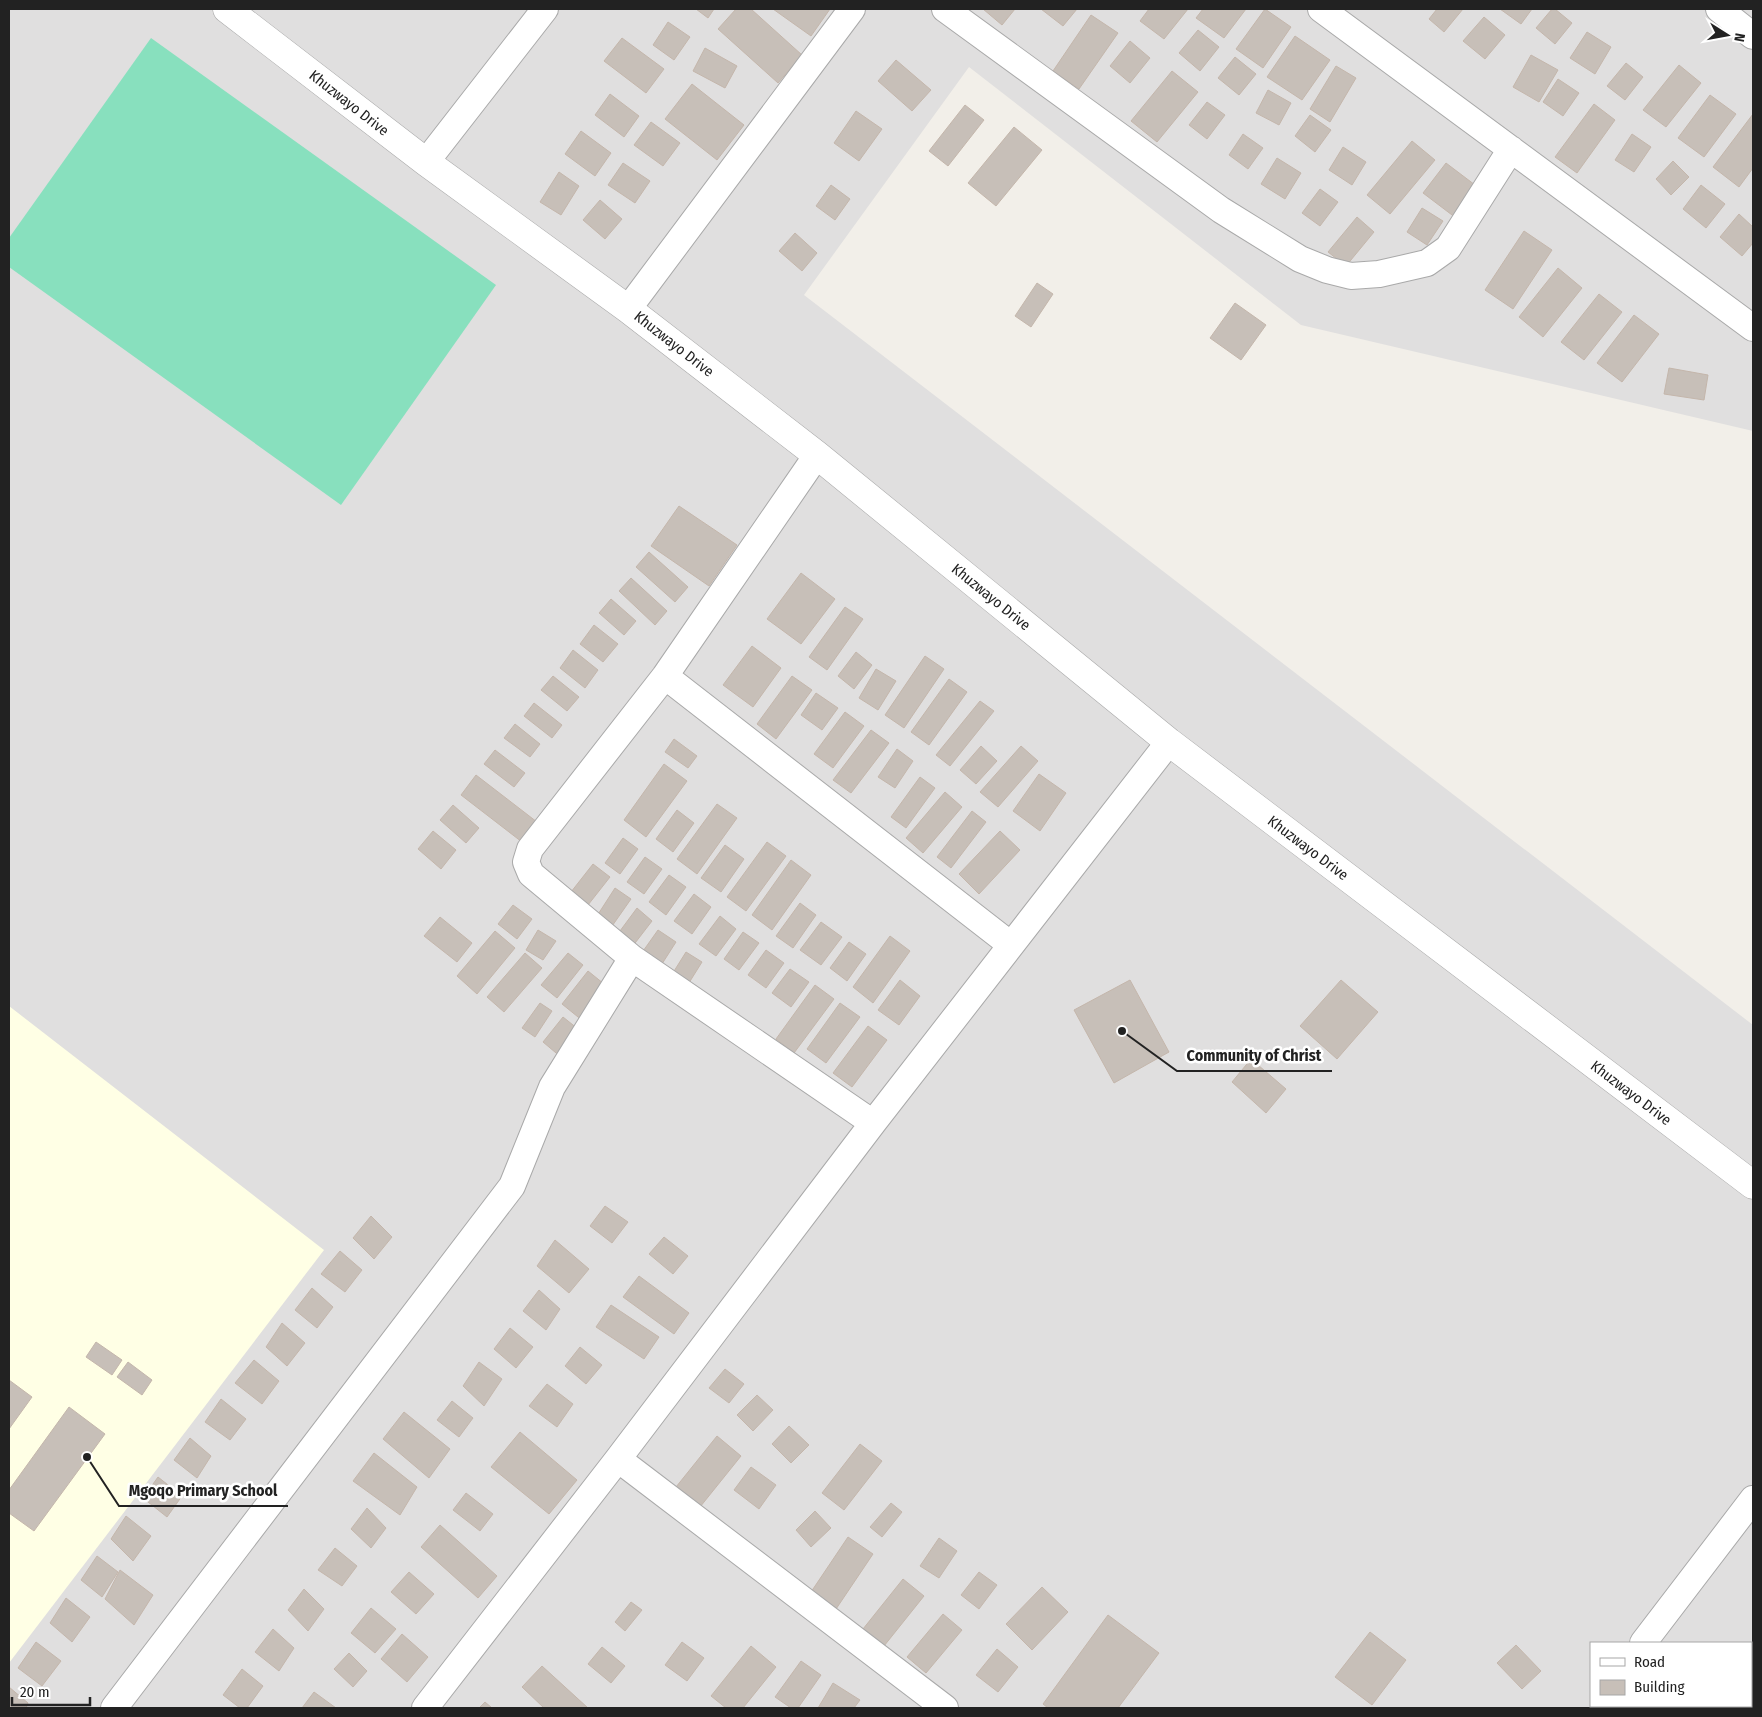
<svg xmlns="http://www.w3.org/2000/svg" width="1762" height="1717" font-family="'Fira Sans Condensed',sans-serif">
  <style>
    .residential { fill: #e0dfdf; fill-rule: evenodd }
    .education { fill: #ffffe5 }
    .pitch { fill: #88e0be }
    .building { fill: #c7bfb8; stroke: #c4b6ab }
    .lines { fill: none; stroke-linecap: round; stroke-linejoin: round }
    .minor-casing { stroke: #a9a9a9; stroke-width: 28 }
    .tertiary-casing { stroke: #a9a9a9; stroke-width: 29 }
    .minor { stroke: #fff; stroke-width: 26 }
    .tertiary { stroke: #fff; stroke-width: 28 }
    .labels { text-anchor: middle; stroke-width: 5; stroke-linejoin: round; paint-order: stroke }
    .street-label { font-size: 15px; fill: #222; stroke: #fff }
    .leader { fill: none; stroke: #222; stroke-width: 2 }
    .callout-dot { fill: #222; stroke: #fff; stroke-width: 2 }
    .callout-label { font-size: 16px; text-anchor: middle; font-weight: bold; fill: #222; stroke: #fff; stroke-width: 5; stroke-linejoin: round; paint-order: stroke }
  </style>
  <rect width="100%" height="100%" fill="#f2efe9"/>
  <path class="residential" d="M 9,9 L 1753,9 L 1753,431 L 1301,325 L 969,67 L 804,295 L 1753,1025 L 1753,1708 L 9,1708 ZM 1591,1643 L 1751,1643 L 1751,1706 L 1591,1706 Z"/>
  <path class="education" d="M 9,1006 L 324,1250 L 9,1663 Z"/>
  <path class="pitch" d="M 151,38 L 496,285 L 341,505 L 9,267 L 9,238 Z"/>
  <path class="building" d="M 696,9 L 714,9 L 708,18 Z
    M 736,9 L 751,9 L 802,55 L 778,83 L 718,29 Z
    M 773,9 L 830,9 L 811,36 Z
    M 983,9 L 1015,9 L 1002,25 Z
    M 1041,9 L 1077,9 L 1063,26 Z
    M 1149,9 L 1188,9 L 1164,39 L 1140,21 Z
    M 1203,9 L 1246,9 L 1224,38 L 1196,18 Z
    M 1265,9 L 1291,27 L 1263,68 L 1236,49 Z
    M 1437,9 L 1463,9 L 1444,32 L 1429,19 Z
    M 1500,9 L 1532,9 L 1521,24 Z
    M 1552,9 L 1555,9 L 1572,23 L 1555,44 L 1536,28 Z
    M 1091,15 L 1118,33 L 1079,89 L 1053,71 Z
    M 1484,17 L 1505,35 L 1485,59 L 1463,41 Z
    M 668,22 L 690,37 L 674,60 L 653,45 Z
    M 1198,30 L 1219,47 L 1200,71 L 1179,53 Z
    M 1587,32 L 1611,47 L 1595,74 L 1570,58 Z
    M 1295,36 L 1330,60 L 1302,100 L 1267,77 Z
    M 622,38 L 664,69 L 646,93 L 604,61 Z
    M 1130,41 L 1150,58 L 1130,83 L 1110,66 Z
    M 705,48 L 737,66 L 725,88 L 693,71 Z
    M 1531,55 L 1558,70 L 1539,102 L 1513,87 Z
    M 1235,57 L 1256,74 L 1239,95 L 1218,78 Z
    M 896,60 L 931,90 L 912,111 L 878,81 Z
    M 1626,63 L 1643,77 L 1625,100 L 1607,86 Z
    M 1679,65 L 1701,83 L 1666,127 L 1643,110 Z
    M 1336,66 L 1356,78 L 1330,122 L 1310,109 Z
    M 1172,71 L 1198,92 L 1157,142 L 1131,121 Z
    M 1558,79 L 1579,93 L 1563,116 L 1543,102 Z
    M 692,84 L 744,125 L 717,160 L 665,119 Z
    M 1268,90 L 1291,103 L 1279,125 L 1256,113 Z
    M 610,94 L 639,116 L 624,137 L 595,115 Z
    M 1710,95 L 1736,114 L 1704,157 L 1678,138 Z
    M 1207,102 L 1225,115 L 1207,139 L 1189,125 Z
    M 1594,104 L 1615,120 L 1577,173 L 1555,157 Z
    M 965,105 L 984,120 L 948,166 L 929,151 Z
    M 856,111 L 882,129 L 859,161 L 834,143 Z
    M 1753,114 L 1753,168 L 1739,187 L 1713,167 Z
    M 1310,115 L 1331,130 L 1315,152 L 1295,136 Z
    M 651,122 L 680,143 L 663,166 L 634,145 Z
    M 1014,127 L 1042,150 L 996,206 L 968,183 Z
    M 581,131 L 611,153 L 595,176 L 565,154 Z
    M 1243,134 L 1263,148 L 1248,169 L 1229,155 Z
    M 1632,134 L 1651,147 L 1634,172 L 1615,160 Z
    M 1412,141 L 1435,160 L 1390,214 L 1367,195 Z
    M 1343,147 L 1366,162 L 1352,185 L 1329,170 Z
    M 1277,158 L 1301,173 L 1285,199 L 1261,184 Z
    M 1673,161 L 1689,177 L 1671,195 L 1656,179 Z
    M 623,163 L 650,181 L 635,203 L 608,185 Z
    M 1446,163 L 1479,188 L 1456,218 L 1423,193 Z
    M 559,172 L 579,186 L 561,215 L 540,202 Z
    M 831,185 L 850,199 L 835,220 L 816,206 Z
    M 1701,185 L 1725,204 L 1706,228 L 1683,209 Z
    M 1320,189 L 1338,202 L 1320,226 L 1302,213 Z
    M 600,200 L 622,219 L 605,239 L 583,220 Z
    M 1422,208 L 1443,221 L 1427,245 L 1407,232 Z
    M 1739,214 L 1753,227 L 1753,243 L 1742,256 L 1720,237 Z
    M 1357,217 L 1374,232 L 1346,266 L 1328,252 Z
    M 1524,231 L 1552,250 L 1513,309 L 1485,290 Z
    M 795,233 L 817,253 L 802,271 L 779,251 Z
    M 1558,268 L 1582,288 L 1543,337 L 1519,317 Z
    M 1037,283 L 1053,294 L 1031,327 L 1015,316 Z
    M 1599,294 L 1622,312 L 1584,360 L 1561,342 Z
    M 1235,303 L 1266,325 L 1241,360 L 1210,338 Z
    M 1634,315 L 1659,334 L 1622,382 L 1597,363 Z
    M 1669,368 L 1708,375 L 1704,400 L 1664,394 Z
    M 679,506 L 737,545 L 709,586 L 651,546 Z
    M 649,552 L 688,587 L 675,602 L 636,567 Z
    M 801,573 L 835,599 L 801,644 L 767,619 Z
    M 631,578 L 667,611 L 655,625 L 619,591 Z
    M 611,599 L 636,621 L 624,635 L 599,613 Z
    M 845,607 L 863,619 L 827,670 L 809,657 Z
    M 594,625 L 618,644 L 603,662 L 580,644 Z
    M 752,646 L 781,668 L 753,707 L 723,685 Z
    M 573,650 L 598,670 L 585,688 L 560,668 Z
    M 856,652 L 872,665 L 854,689 L 838,676 Z
    M 925,656 L 944,669 L 904,728 L 885,715 Z
    M 876,669 L 896,681 L 878,710 L 859,698 Z
    M 553,676 L 579,697 L 567,711 L 541,690 Z
    M 792,676 L 812,690 L 776,739 L 757,724 Z
    M 949,679 L 967,692 L 929,745 L 911,732 Z
    M 816,693 L 838,708 L 822,730 L 801,715 Z
    M 980,701 L 994,711 L 950,766 L 936,755 Z
    M 534,703 L 562,725 L 552,738 L 524,716 Z
    M 845,712 L 864,726 L 833,768 L 814,754 Z
    M 515,724 L 540,744 L 530,757 L 504,738 Z
    M 871,730 L 889,743 L 851,793 L 833,780 Z
    M 674,739 L 697,756 L 688,768 L 665,752 Z
    M 981,746 L 997,761 L 976,784 L 960,770 Z
    M 1021,746 L 1038,761 L 998,807 L 980,792 Z
    M 897,749 L 913,761 L 895,788 L 878,777 Z
    M 495,750 L 525,773 L 514,787 L 484,764 Z
    M 664,764 L 687,781 L 646,837 L 624,820 Z
    M 1039,774 L 1066,793 L 1040,831 L 1013,811 Z
    M 476,775 L 537,822 L 522,842 L 461,795 Z
    M 920,777 L 935,788 L 906,828 L 891,817 Z
    M 945,792 L 962,807 L 923,853 L 906,838 Z
    M 717,804 L 737,818 L 697,874 L 677,859 Z
    M 453,805 L 479,828 L 466,843 L 440,820 Z
    M 677,810 L 694,823 L 673,852 L 656,839 Z
    M 972,811 L 986,822 L 951,868 L 937,857 Z
    M 433,831 L 456,850 L 441,869 L 418,849 Z
    M 1000,831 L 1020,850 L 979,894 L 959,874 Z
    M 623,838 L 638,849 L 620,874 L 605,863 Z
    M 767,842 L 786,856 L 746,911 L 727,897 Z
    M 725,845 L 744,859 L 721,892 L 701,878 Z
    M 645,857 L 662,869 L 644,894 L 627,882 Z
    M 791,860 L 811,875 L 772,930 L 752,915 Z
    M 593,864 L 610,877 L 588,905 L 571,892 Z
    M 669,875 L 686,887 L 666,915 L 649,902 Z
    M 615,888 L 631,899 L 610,929 L 595,919 Z
    M 694,894 L 711,907 L 692,934 L 674,921 Z
    M 800,903 L 816,915 L 793,948 L 776,936 Z
    M 513,905 L 532,919 L 517,939 L 498,924 Z
    M 637,908 L 652,921 L 632,947 L 617,935 Z
    M 720,916 L 736,929 L 716,956 L 699,944 Z
    M 440,917 L 472,943 L 457,962 L 424,936 Z
    M 821,922 L 842,937 L 821,965 L 800,950 Z
    M 538,930 L 556,941 L 543,960 L 526,950 Z
    M 658,930 L 676,942 L 660,967 L 641,954 Z
    M 495,931 L 515,948 L 477,994 L 457,976 Z
    M 743,932 L 759,943 L 739,970 L 724,959 Z
    M 890,936 L 910,951 L 873,1003 L 853,987 Z
    M 849,942 L 866,954 L 847,981 L 830,968 Z
    M 766,950 L 784,963 L 766,988 L 748,975 Z
    M 686,952 L 702,962 L 687,986 L 671,976 Z
    M 525,953 L 542,968 L 504,1012 L 487,997 Z
    M 568,953 L 583,965 L 557,998 L 541,985 Z
    M 790,969 L 809,982 L 791,1007 L 772,993 Z
    M 588,971 L 609,988 L 583,1021 L 562,1004 Z
    M 900,980 L 920,996 L 899,1025 L 878,1010 Z
    M 1130,980 L 1169,1052 L 1114,1083 L 1074,1010 Z
    M 1341,980 L 1378,1012 L 1337,1059 L 1300,1026 Z
    M 815,985 L 834,999 L 794,1053 L 776,1039 Z
    M 540,1003 L 552,1011 L 535,1037 L 522,1028 Z
    M 840,1003 L 860,1017 L 826,1063 L 807,1049 Z
    M 563,1017 L 583,1033 L 562,1058 L 543,1042 Z
    M 868,1026 L 887,1040 L 852,1087 L 833,1073 Z
    M 1251,1059 L 1286,1089 L 1266,1113 L 1232,1082 Z
    M 605,1206 L 628,1222 L 612,1243 L 590,1226 Z
    M 371,1216 L 392,1237 L 374,1259 L 353,1238 Z
    M 664,1237 L 688,1256 L 673,1274 L 649,1254 Z
    M 555,1240 L 589,1269 L 569,1293 L 537,1266 Z
    M 340,1251 L 362,1270 L 345,1292 L 321,1274 Z
    M 639,1276 L 689,1313 L 674,1334 L 623,1297 Z
    M 312,1288 L 333,1307 L 317,1328 L 295,1310 Z
    M 539,1290 L 560,1309 L 546,1330 L 523,1311 Z
    M 611,1305 L 659,1337 L 644,1359 L 596,1327 Z
    M 282,1323 L 305,1343 L 287,1366 L 266,1347 Z
    M 510,1328 L 533,1347 L 516,1368 L 494,1349 Z
    M 96,1342 L 122,1360 L 112,1375 L 86,1357 Z
    M 580,1347 L 602,1365 L 586,1384 L 565,1366 Z
    M 254,1360 L 279,1381 L 262,1404 L 235,1383 Z
    M 128,1362 L 152,1380 L 142,1395 L 117,1377 Z
    M 479,1362 L 502,1379 L 484,1406 L 463,1386 Z
    M 725,1369 L 744,1384 L 729,1403 L 709,1388 Z
    M 9,1380 L 32,1397 L 9,1429 Z
    M 547,1384 L 573,1404 L 557,1427 L 529,1406 Z
    M 757,1395 L 773,1410 L 753,1431 L 737,1415 Z
    M 221,1399 L 246,1419 L 230,1440 L 205,1422 Z
    M 452,1401 L 473,1418 L 459,1437 L 437,1420 Z
    M 69,1407 L 105,1434 L 34,1531 L 9,1513 L 9,1490 Z
    M 404,1412 L 450,1449 L 429,1478 L 383,1439 Z
    M 789,1426 L 809,1445 L 791,1463 L 772,1444 Z
    M 520,1432 L 577,1480 L 549,1514 L 491,1467 Z
    M 717,1436 L 741,1456 L 700,1507 L 676,1487 Z
    M 190,1438 L 211,1456 L 197,1478 L 174,1460 Z
    M 860,1444 L 882,1461 L 844,1510 L 822,1493 Z
    M 374,1453 L 417,1487 L 400,1515 L 353,1481 Z
    M 751,1467 L 776,1485 L 759,1509 L 734,1490 Z
    M 158,1477 L 182,1496 L 167,1517 L 143,1498 Z
    M 466,1493 L 493,1514 L 480,1531 L 453,1510 Z
    M 891,1503 L 902,1512 L 882,1537 L 870,1527 Z
    M 367,1508 L 386,1528 L 371,1548 L 351,1529 Z
    M 815,1511 L 831,1528 L 811,1547 L 796,1530 Z
    M 126,1516 L 151,1536 L 133,1561 L 111,1539 Z
    M 440,1525 L 497,1576 L 478,1598 L 421,1547 Z
    M 848,1537 L 873,1554 L 834,1612 L 809,1595 Z
    M 939,1538 L 957,1551 L 939,1578 L 920,1566 Z
    M 335,1548 L 357,1566 L 342,1586 L 318,1570 Z
    M 97,1556 L 118,1572 L 102,1597 L 81,1580 Z
    M 120,1570 L 153,1595 L 134,1625 L 105,1599 Z
    M 409,1572 L 434,1594 L 416,1614 L 391,1592 Z
    M 979,1572 L 997,1585 L 979,1609 L 961,1595 Z
    M 903,1579 L 924,1596 L 884,1646 L 863,1629 Z
    M 1042,1587 L 1068,1612 L 1032,1650 L 1006,1624 Z
    M 304,1589 L 324,1609 L 308,1631 L 288,1610 Z
    M 66,1598 L 90,1617 L 72,1642 L 50,1623 Z
    M 631,1602 L 642,1610 L 625,1631 L 615,1622 Z
    M 371,1608 L 396,1629 L 375,1653 L 351,1633 Z
    M 943,1614 L 962,1630 L 926,1673 L 907,1657 Z
    M 1108,1615 L 1159,1653 L 1118,1708 L 1048,1708 L 1043,1704 Z
    M 273,1629 L 294,1648 L 279,1671 L 255,1652 Z
    M 1370,1632 L 1406,1660 L 1372,1705 L 1335,1677 Z
    M 402,1634 L 428,1657 L 407,1682 L 381,1659 Z
    M 36,1642 L 61,1661 L 42,1686 L 18,1668 Z
    M 682,1642 L 704,1658 L 687,1681 L 665,1665 Z
    M 1751,1643 L 1753,1645 L 1753,1682 L 1751,1680 Z
    M 1516,1645 L 1541,1671 L 1522,1689 L 1497,1663 Z
    M 751,1646 L 776,1667 L 743,1708 L 726,1708 L 711,1696 Z
    M 602,1647 L 625,1666 L 611,1683 L 588,1664 Z
    M 997,1649 L 1018,1667 L 998,1692 L 976,1675 Z
    M 349,1653 L 367,1671 L 353,1687 L 334,1669 Z
    M 801,1661 L 821,1675 L 798,1708 L 791,1708 L 775,1697 Z
    M 542,1666 L 588,1708 L 544,1708 L 522,1687 Z
    M 242,1669 L 263,1686 L 247,1708 L 240,1708 L 223,1695 Z
    M 833,1683 L 860,1700 L 854,1708 L 818,1708 Z
    M 9,1687 L 28,1703 L 26,1708 L 9,1708 Z
    M 314,1692 L 336,1708 L 302,1708 Z
    M 485,1702 L 492,1708 L 479,1708 Z
    M 1708,1706 L 1746,1706 L 1744,1708 L 1712,1708 Z"/>
  <g class="lines">
    <g class="minor-casing">
      <path id="minor" d="M 945,9 L 1221,210 L 1300,259 L 1327,270 L 1351,276 L 1379,274 L 1427,263 L 1448,248 L 1511,149
        M 1321,9 L 1753,328
        M 1719,9 L 1753,36
        M 426,162 L 545,9
        M 628,309 L 852,9
        M 817,455 L 665,676 L 530,849 L 526,862 L 531,874 L 632,958 L 873,1123
        M 665,676 L 1011,945
        M 618,1459 L 945,1708
        M 1643,1643 L 1753,1499
        M 1604,1706 L 1608,1708
        M 114,1708 L 512,1186 L 552,1087 L 632,958
        M 425,1708 L 618,1459 L 873,1123 L 1169,742"/>
    </g>
    <g class="tertiary-casing">
      <path id="tertiary" d="M 227,9 L 426,162 L 628,309 L 817,455 L 1169,742 L 1753,1185"/>
    </g>
    <use href="#minor" class="minor"/>
    <use href="#tertiary" class="tertiary"/>
  </g>
  <g class="labels">
    <g class="street-label">
      <text transform="translate(349 103) rotate(38)" y="5">Khuzwayo Drive</text>
      <text transform="translate(674 344) rotate(38)" y="5">Khuzwayo Drive</text>
      <text transform="translate(991 597) rotate(39)" y="5">Khuzwayo Drive</text>
      <text transform="translate(1308 848) rotate(37)" y="5">Khuzwayo Drive</text>
      <text transform="translate(1631 1093) rotate(37)" y="5">Khuzwayo Drive</text>
    </g>
  </g>
  <path class="leader" d="M1122 1031L1177 1071H1332M87 1457L119 1506H288"/>
  <g class="callout-dot">
    <circle cx="1122" cy="1031" r="5"/>
    <circle cx="87" cy="1457" r="5"/>
  </g>
  <g class="callout-label">
    <text x="1254" y="1061">Community of Christ</text>
    <text x="203" y="1496">Mgoqo Primary School</text>
  </g>
  <rect width="1762" height="1717" fill="none" stroke="#222222" stroke-width="20"/>
  <rect x="1590" y="1642" width="162" height="65" fill="#ffffff" stroke="#a7a7a7"/>
  <rect x="1600" y="1658" width="25" height="8" fill="#ffffff" stroke="#a7a7a7"/>
  <text x="1634" y="1667" font-size="15" fill="#222222">Road</text>
  <rect x="1600" y="1680" width="25" height="15" fill="#c7bfb8" stroke="#a7a7a7"/>
  <text x="1634" y="1692" font-size="15" fill="#222222">Building</text>
  <g transform="translate(1727 35) rotate(101)" stroke="#ffffff" stroke-width="4" paint-order="stroke">
  <path d="M0-4L9 19L0 12L-9 19Z" fill="#222222"/>
  <text y="-8" font-size="14" font-weight="bold" text-anchor="middle" fill="#222222">N</text>
  </g>
  <path d="M12 1697v8h78v-8" fill="none" stroke="#222222" stroke-width="2.5"/>
  <text x="20" y="1697" font-size="15" fill="#222222" stroke="#ffffff" stroke-width="4" paint-order="stroke">20 m</text>
</svg>
